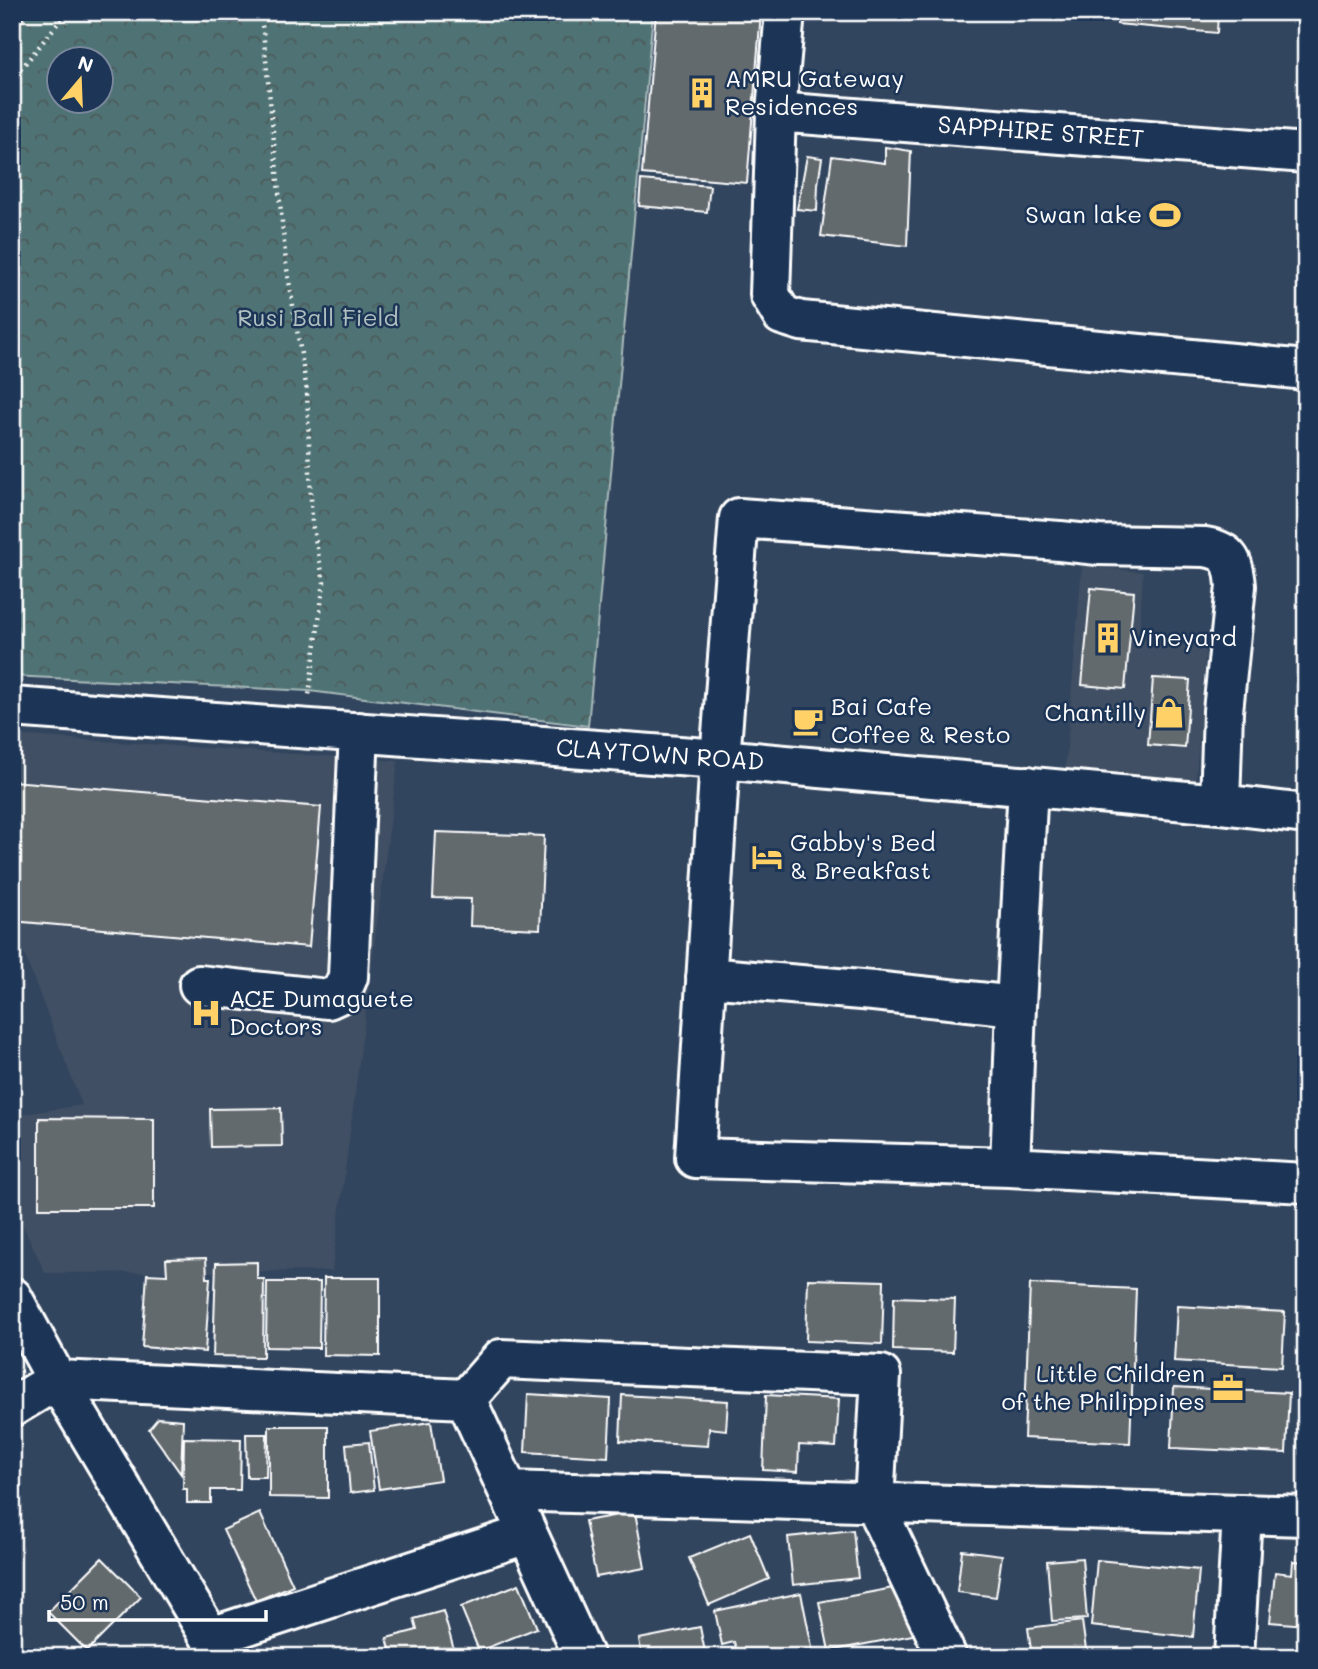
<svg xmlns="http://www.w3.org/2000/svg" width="1318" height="1669" font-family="Mali,sans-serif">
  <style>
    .built { fill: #415063 }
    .park { fill: url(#park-crowns); stroke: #a8b9ba; stroke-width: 2; fill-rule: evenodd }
    .building { fill: #636a6e; stroke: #fff; stroke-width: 2 }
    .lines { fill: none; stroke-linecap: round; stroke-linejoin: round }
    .minor-casing { stroke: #fff; stroke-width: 44 }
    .path { stroke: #fff; stroke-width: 4.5; stroke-dasharray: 2 5; stroke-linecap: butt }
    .minor { stroke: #1d3557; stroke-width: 38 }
    .labels { text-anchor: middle; stroke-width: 5; stroke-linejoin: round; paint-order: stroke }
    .poi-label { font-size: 24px; fill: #fff; stroke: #1d3557; text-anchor: start }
    .street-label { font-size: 24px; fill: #fff; stroke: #1d3557 }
    .park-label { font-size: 24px; fill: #b0c0c0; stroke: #1d3557 }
  </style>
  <defs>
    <pattern id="park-crowns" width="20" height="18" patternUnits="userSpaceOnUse" patternTransform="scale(1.75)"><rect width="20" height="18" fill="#507374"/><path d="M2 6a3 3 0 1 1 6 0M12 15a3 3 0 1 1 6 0" fill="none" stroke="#4d5a5a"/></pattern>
  </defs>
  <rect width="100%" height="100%" fill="#32455e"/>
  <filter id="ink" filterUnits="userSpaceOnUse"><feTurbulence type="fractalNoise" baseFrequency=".0143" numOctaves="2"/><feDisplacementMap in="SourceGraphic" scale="14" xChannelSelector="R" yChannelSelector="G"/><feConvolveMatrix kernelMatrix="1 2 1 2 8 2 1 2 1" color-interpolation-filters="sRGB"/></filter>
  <g filter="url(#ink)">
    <path class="built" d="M 1082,566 L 1143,572 L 1139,639 L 1206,647 L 1195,788 L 1065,772 Z
      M 12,735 L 398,761 L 332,1271 L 45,1273 L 12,1201 L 12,1116 L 82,1105 L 12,922 Z"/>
    <path class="park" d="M 12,12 L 653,12 L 588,726 L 309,691 L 12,676 ZM 60,60 L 102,60 L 102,102 L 60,102 Z"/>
    <path class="building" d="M 656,12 L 761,12 L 747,183 L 642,174 Z
      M 1118,12 L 1218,12 L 1217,33 L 1117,24 Z
      M 885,147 L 911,151 L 907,246 L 821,236 L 832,156 L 885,163 Z
      M 807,156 L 822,158 L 818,184 L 817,211 L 797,209 Z
      M 641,180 L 710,186 L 707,212 L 639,206 Z
      M 1091,588 L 1134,592 L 1125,689 L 1082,685 Z
      M 1153,678 L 1190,680 L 1185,748 L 1148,745 Z
      M 12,781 L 321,807 L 309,947 L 12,921 Z
      M 436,832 L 544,836 L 540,929 L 470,926 L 471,899 L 433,898 Z
      M 281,1108 L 282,1146 L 211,1147 L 210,1109 Z
      M 39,1118 L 154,1119 L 154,1208 L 39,1208 Z
      M 206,1258 L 207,1278 L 210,1278 L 205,1352 L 142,1347 L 147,1274 L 167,1275 L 166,1259 Z
      M 257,1262 L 257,1279 L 264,1279 L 263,1357 L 213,1356 L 216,1263 Z
      M 324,1278 L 380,1278 L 380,1356 L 323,1355 Z
      M 808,1279 L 884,1281 L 882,1344 L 806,1341 Z
      M 267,1282 L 320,1282 L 319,1348 L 266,1347 Z
      M 1030,1284 L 1136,1289 L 1130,1443 L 1024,1438 Z
      M 894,1297 L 955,1299 L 953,1352 L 893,1350 Z
      M 1177,1306 L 1285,1312 L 1282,1367 L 1174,1361 Z
      M 1174,1387 L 1289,1393 L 1286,1453 L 1171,1448 Z
      M 528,1394 L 611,1399 L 608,1457 L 525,1452 Z
      M 622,1395 L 728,1401 L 726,1430 L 709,1428 L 708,1446 L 620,1441 Z
      M 766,1395 L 839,1399 L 836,1447 L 799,1445 L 798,1472 L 763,1470 Z
      M 158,1418 L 183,1420 L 181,1474 L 149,1429 Z
      M 431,1422 L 440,1480 L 379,1489 L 370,1431 Z
      M 269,1426 L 328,1426 L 328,1498 L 269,1497 Z
      M 246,1434 L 267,1434 L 266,1477 L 247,1477 Z
      M 184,1438 L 241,1439 L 240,1490 L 211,1490 L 211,1503 L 187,1503 L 187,1489 L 183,1489 Z
      M 369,1442 L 374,1490 L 350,1493 L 346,1444 Z
      M 635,1512 L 645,1568 L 596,1577 L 585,1521 Z
      M 260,1513 L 293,1585 L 256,1601 L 223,1530 Z
      M 853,1530 L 858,1578 L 793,1585 L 788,1537 Z
      M 750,1533 L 769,1579 L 709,1605 L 689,1558 Z
      M 962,1550 L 1002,1555 L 996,1597 L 957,1592 Z
      M 102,1558 L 141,1597 L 87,1651 L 48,1612 Z
      M 1082,1558 L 1087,1619 L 1052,1621 L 1047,1561 Z
      M 1097,1560 L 1199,1570 L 1193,1637 L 1091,1626 Z
      M 1293,1561 L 1306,1562 L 1306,1625 L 1270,1622 L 1275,1572 L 1292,1574 Z
      M 519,1584 L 537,1628 L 479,1651 L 461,1607 Z
      M 909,1585 L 918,1634 L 829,1651 L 819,1602 Z
      M 801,1593 L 814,1657 L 738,1657 L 734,1642 L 722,1645 L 715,1611 Z
      M 443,1611 L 456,1657 L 392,1657 L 387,1638 L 417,1630 L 414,1619 Z
      M 1082,1621 L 1087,1657 L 1032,1657 L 1028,1628 Z
      M 700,1627 L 706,1657 L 642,1657 L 639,1639 Z"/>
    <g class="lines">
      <g class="minor-casing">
        <path id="minor" d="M 785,12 L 776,112 L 770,295 L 782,315 L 801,321 L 1306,370
          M 776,112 L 1306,153
          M 12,707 L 720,759 L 1220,804 L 1306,814
          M 1220,804 L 1223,711 L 1236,586 C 1234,562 1230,551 1205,547 L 1098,545 L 1060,541 L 739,518 L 720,759 L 695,1158 L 1010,1167 L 1306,1183
          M 706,977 L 873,991 L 1016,1006
          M 199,985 L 328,999 L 341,993 L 348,977 L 359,732
          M 1010,1167 L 1016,1006 L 1028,786
          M 12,1297 L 57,1380 L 222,1657
          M 466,1399 L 501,1359 L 881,1375 L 874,1503 L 947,1657
          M 466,1399 L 584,1657
          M 12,1407 L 57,1380 L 466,1399
          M 508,1491 L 1306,1516
          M 211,1637 L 527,1534
          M 1234,1657 L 1242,1514"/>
      </g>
      <path class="path" d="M 259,12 L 263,30 L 286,263 L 307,391 L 312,524 L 324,582 L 309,695
        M 12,29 L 29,12
        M 12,80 L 67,12"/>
      <use href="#minor" class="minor"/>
    </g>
  </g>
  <defs>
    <g id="building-bare" transform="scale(2.415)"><path d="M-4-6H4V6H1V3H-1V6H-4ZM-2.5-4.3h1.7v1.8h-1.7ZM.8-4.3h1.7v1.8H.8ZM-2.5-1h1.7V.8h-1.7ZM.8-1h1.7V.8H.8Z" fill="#ffd166" stroke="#1d3557" stroke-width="2.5" paint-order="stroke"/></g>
    <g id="stadium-bare" transform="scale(2.415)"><path d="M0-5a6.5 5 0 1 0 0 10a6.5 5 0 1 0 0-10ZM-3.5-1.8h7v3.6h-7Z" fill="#ffd166" stroke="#1d3557" stroke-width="2.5" paint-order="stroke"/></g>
    <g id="shop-bare" transform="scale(2.415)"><path d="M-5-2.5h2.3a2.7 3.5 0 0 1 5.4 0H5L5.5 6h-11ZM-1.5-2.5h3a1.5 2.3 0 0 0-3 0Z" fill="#ffd166" stroke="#1d3557" stroke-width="2.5" paint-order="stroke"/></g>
    <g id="cafe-bare" transform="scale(2.415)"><path d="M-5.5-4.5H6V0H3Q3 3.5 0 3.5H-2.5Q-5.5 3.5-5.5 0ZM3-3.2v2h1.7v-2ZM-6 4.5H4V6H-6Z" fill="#ffd166" stroke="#1d3557" stroke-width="2.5" paint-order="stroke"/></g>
    <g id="hotel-bare" transform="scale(2.415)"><path d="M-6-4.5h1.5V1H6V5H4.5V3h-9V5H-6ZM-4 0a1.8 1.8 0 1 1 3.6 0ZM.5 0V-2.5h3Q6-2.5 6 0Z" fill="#ffd166" stroke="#1d3557" stroke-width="2.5" paint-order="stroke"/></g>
    <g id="hospital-bare" transform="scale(2.415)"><path d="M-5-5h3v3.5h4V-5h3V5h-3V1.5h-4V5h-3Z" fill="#ffd166" stroke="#1d3557" stroke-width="2.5" paint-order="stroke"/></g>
    <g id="office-bare" transform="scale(2.415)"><path d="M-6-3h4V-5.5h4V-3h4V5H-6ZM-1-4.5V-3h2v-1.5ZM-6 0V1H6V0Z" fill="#ffd166" stroke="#1d3557" stroke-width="2.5" paint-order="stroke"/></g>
  </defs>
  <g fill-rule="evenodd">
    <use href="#building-bare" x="702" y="93"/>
    <use href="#stadium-bare" x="1165" y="215"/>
    <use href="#building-bare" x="1108" y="638"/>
    <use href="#shop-bare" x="1169" y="713"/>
    <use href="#cafe-bare" x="808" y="721"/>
    <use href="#hotel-bare" x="767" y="857"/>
    <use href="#hospital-bare" x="206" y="1013"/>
    <use href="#office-bare" x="1228" y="1388"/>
  </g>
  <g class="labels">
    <g class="poi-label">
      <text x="725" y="87">AMRU Gateway<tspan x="725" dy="28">Residences</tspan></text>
      <text x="1142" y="223" text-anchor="end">Swan lake</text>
      <text x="1131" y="646">Vineyard</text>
      <text x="831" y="715">Bai Cafe<tspan x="831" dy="28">Coffee &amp; Resto</tspan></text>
      <text x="1146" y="721" text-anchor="end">Chantilly</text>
      <text x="790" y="851">Gabby's Bed<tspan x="790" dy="28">&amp; Breakfast</tspan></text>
      <text x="229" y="1007">ACE Dumaguete<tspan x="229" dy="28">Doctors</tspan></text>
      <text x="1205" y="1382" text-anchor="end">Little Children<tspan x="1205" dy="28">of the Philippines</tspan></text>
    </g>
    <g class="street-label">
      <text transform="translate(1041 132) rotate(4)" y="8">SAPPHIRE STREET</text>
      <text transform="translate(660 755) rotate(4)" y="8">CLAYTOWN ROAD</text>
    </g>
    <g class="park-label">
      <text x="318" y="326">Rusi Ball Field</text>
    </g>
  </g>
  <rect width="1318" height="1669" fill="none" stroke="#1d3557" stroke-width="42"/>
  <rect x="21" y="21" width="1276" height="1627" fill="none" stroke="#fff" stroke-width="2.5" filter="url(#ink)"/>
  <g transform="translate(80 80) rotate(19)"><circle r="33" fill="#1d3557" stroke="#77869a" stroke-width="2"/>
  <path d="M0-5L12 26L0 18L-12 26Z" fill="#ffd166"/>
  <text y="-10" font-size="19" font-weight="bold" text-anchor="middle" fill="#ffffff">N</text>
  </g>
  <path d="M49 1610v10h217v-10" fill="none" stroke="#ffffff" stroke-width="3.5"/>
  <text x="60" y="1610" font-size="21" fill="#ffffff" stroke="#1d3557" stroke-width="5" paint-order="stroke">50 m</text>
</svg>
